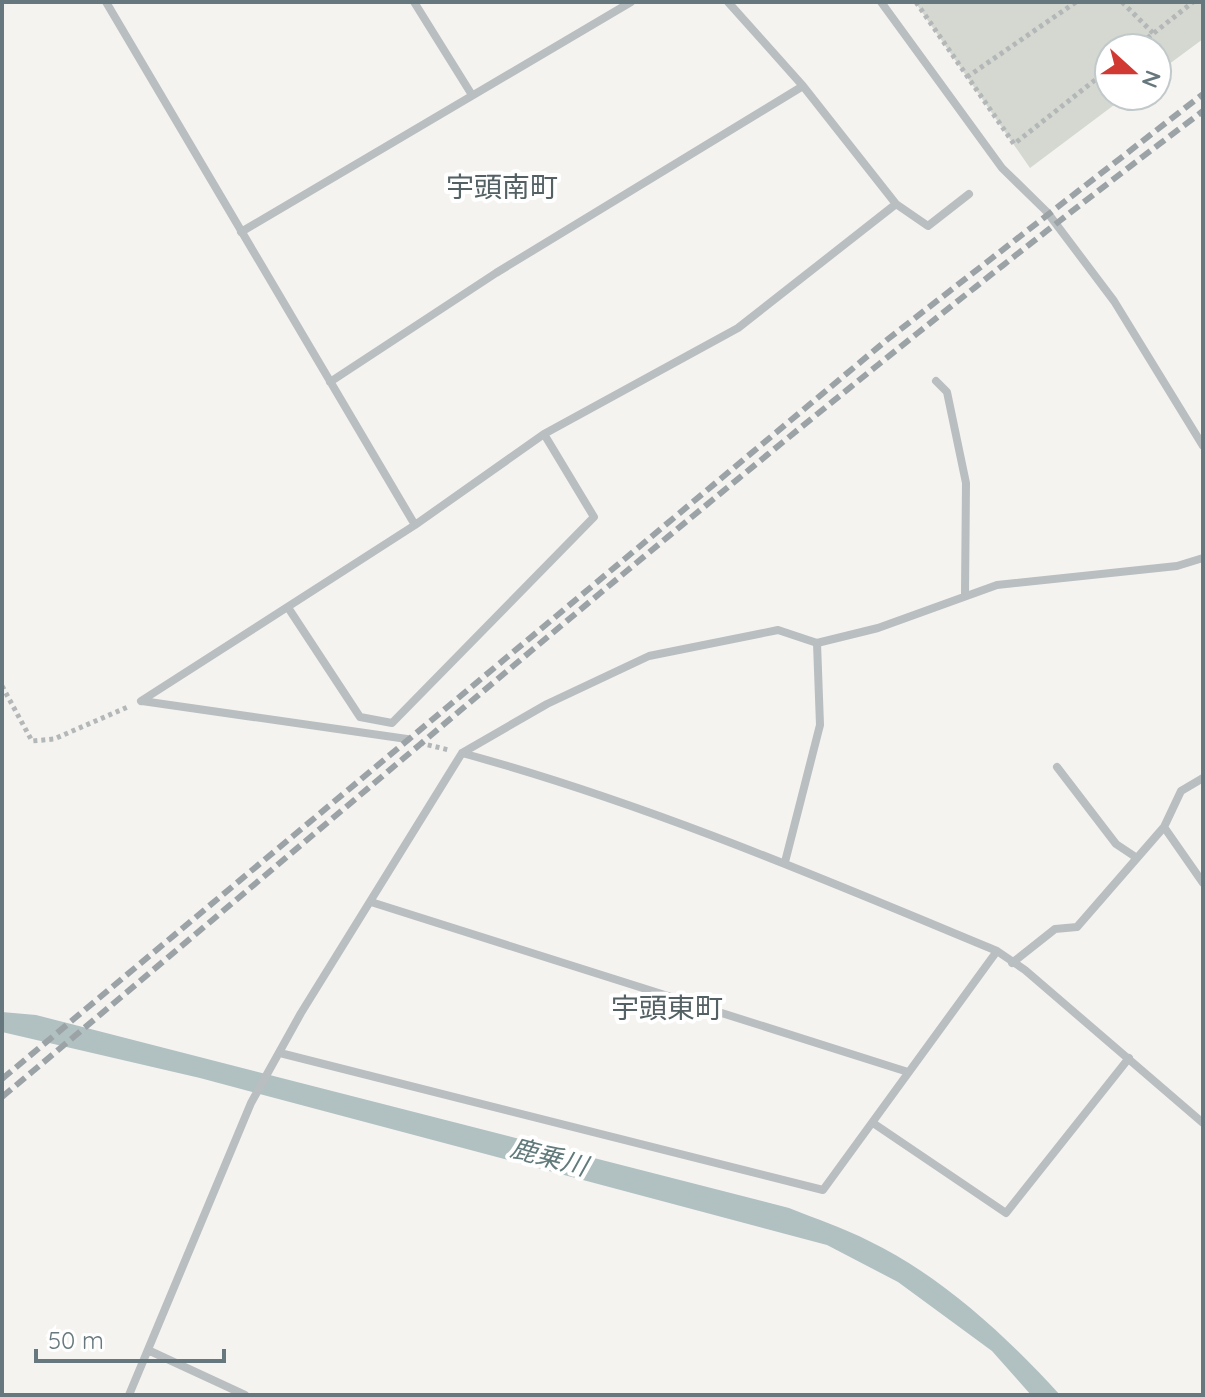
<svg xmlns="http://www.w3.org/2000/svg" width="1205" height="1397" font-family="Quicksand,'Noto Sans JP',sans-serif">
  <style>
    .green { fill: #d4d8d0 }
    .water { fill: #b1c0c1 }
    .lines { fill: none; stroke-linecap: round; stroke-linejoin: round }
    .path { stroke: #b3b7b8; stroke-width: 5; stroke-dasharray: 4 4; stroke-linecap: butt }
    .minor { stroke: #b9bec0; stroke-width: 8 }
    .rail { stroke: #9ba3a6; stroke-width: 6; stroke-dasharray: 12 6; stroke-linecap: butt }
    .labels { text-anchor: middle; stroke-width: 8; stroke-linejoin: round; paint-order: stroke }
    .water-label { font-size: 26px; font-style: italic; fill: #617a7b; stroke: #fff }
    .quarter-label { font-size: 28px; fill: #536064; stroke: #fff }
  </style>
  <rect width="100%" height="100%" fill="#f4f3f0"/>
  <path class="green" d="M 915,2 L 1203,2 L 1203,39 L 1157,73 L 1157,48 L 1109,48 L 1109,96 L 1126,96 L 1030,168 Z"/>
  <path class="water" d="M 2,1012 L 36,1015 L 789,1208 C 816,1219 844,1228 869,1241 C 943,1277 1005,1335 1060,1395 L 1031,1395 L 992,1351 L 898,1282 L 827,1245 L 200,1078 L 2,1032 Z"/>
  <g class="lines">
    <path class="path" d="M 916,2 L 1014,144 L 1109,69
      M 1122,2 L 1153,33
      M 1135,48 L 1193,2
      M 967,77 L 1076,2
      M 2,686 L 32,741 L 54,739 L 130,706
      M 420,743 L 449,750"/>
    <path class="minor" d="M 106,2 L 415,525
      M 414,2 L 472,95
      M 881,2 L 1002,168 L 1047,212 L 1114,301 L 1203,446
      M 896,204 L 928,226 L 969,194
      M 241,232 L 631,2
      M 936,381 L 947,392 L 966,483 L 965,595
      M 330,382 L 496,273 L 803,86
      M 289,609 L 360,717 L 392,723 L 594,517 L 544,434
      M 141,701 L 415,525 L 544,434 L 738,328 L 896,204 L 803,86 L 728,2
      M 142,701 L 407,739
      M 462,753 C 646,803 821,878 997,951 L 1025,970 L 1203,1123
      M 1057,767 L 1116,844 L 1137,858
      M 1164,827 L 1203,883
      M 785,862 L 820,725 L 817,643
      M 371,902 L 908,1072
      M 1012,963 L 1055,929 L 1077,927 L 1164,827 L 1181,791 L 1203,778
      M 280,1053 L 823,1190 L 997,951
      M 873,1123 L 1006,1213 L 1129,1058
      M 150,1351 L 245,1395
      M 129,1395 L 251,1103 L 301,1013 L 462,753 L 547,704 L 649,656 L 778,630 L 817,643 L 878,628 L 997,585 L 1177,566 L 1203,558"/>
    <path class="rail" d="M 2,1079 L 888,339 L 1203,94
      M 2,1097 C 399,765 789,423 1203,111"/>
  </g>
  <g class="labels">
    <g class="water-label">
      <text transform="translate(549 1157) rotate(15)" y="9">鹿乗川</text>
    </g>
    <g class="quarter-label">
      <text x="502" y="197">宇頭南町</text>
      <text x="667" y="1018">宇頭東町</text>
    </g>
  </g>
  <rect width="1205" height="1397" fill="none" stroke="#66787e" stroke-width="8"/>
  <g transform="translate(1133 72) rotate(111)"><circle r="38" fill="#ffffff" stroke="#c2c9cb" stroke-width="2"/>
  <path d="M0-6L14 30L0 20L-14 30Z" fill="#d03a33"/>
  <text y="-12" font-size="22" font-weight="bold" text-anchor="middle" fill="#66787e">N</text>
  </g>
  <path d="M36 1349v12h188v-12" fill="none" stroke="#66787e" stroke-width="4"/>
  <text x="48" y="1349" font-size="24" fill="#66787e" stroke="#ffffff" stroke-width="6" paint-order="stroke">50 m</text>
</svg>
